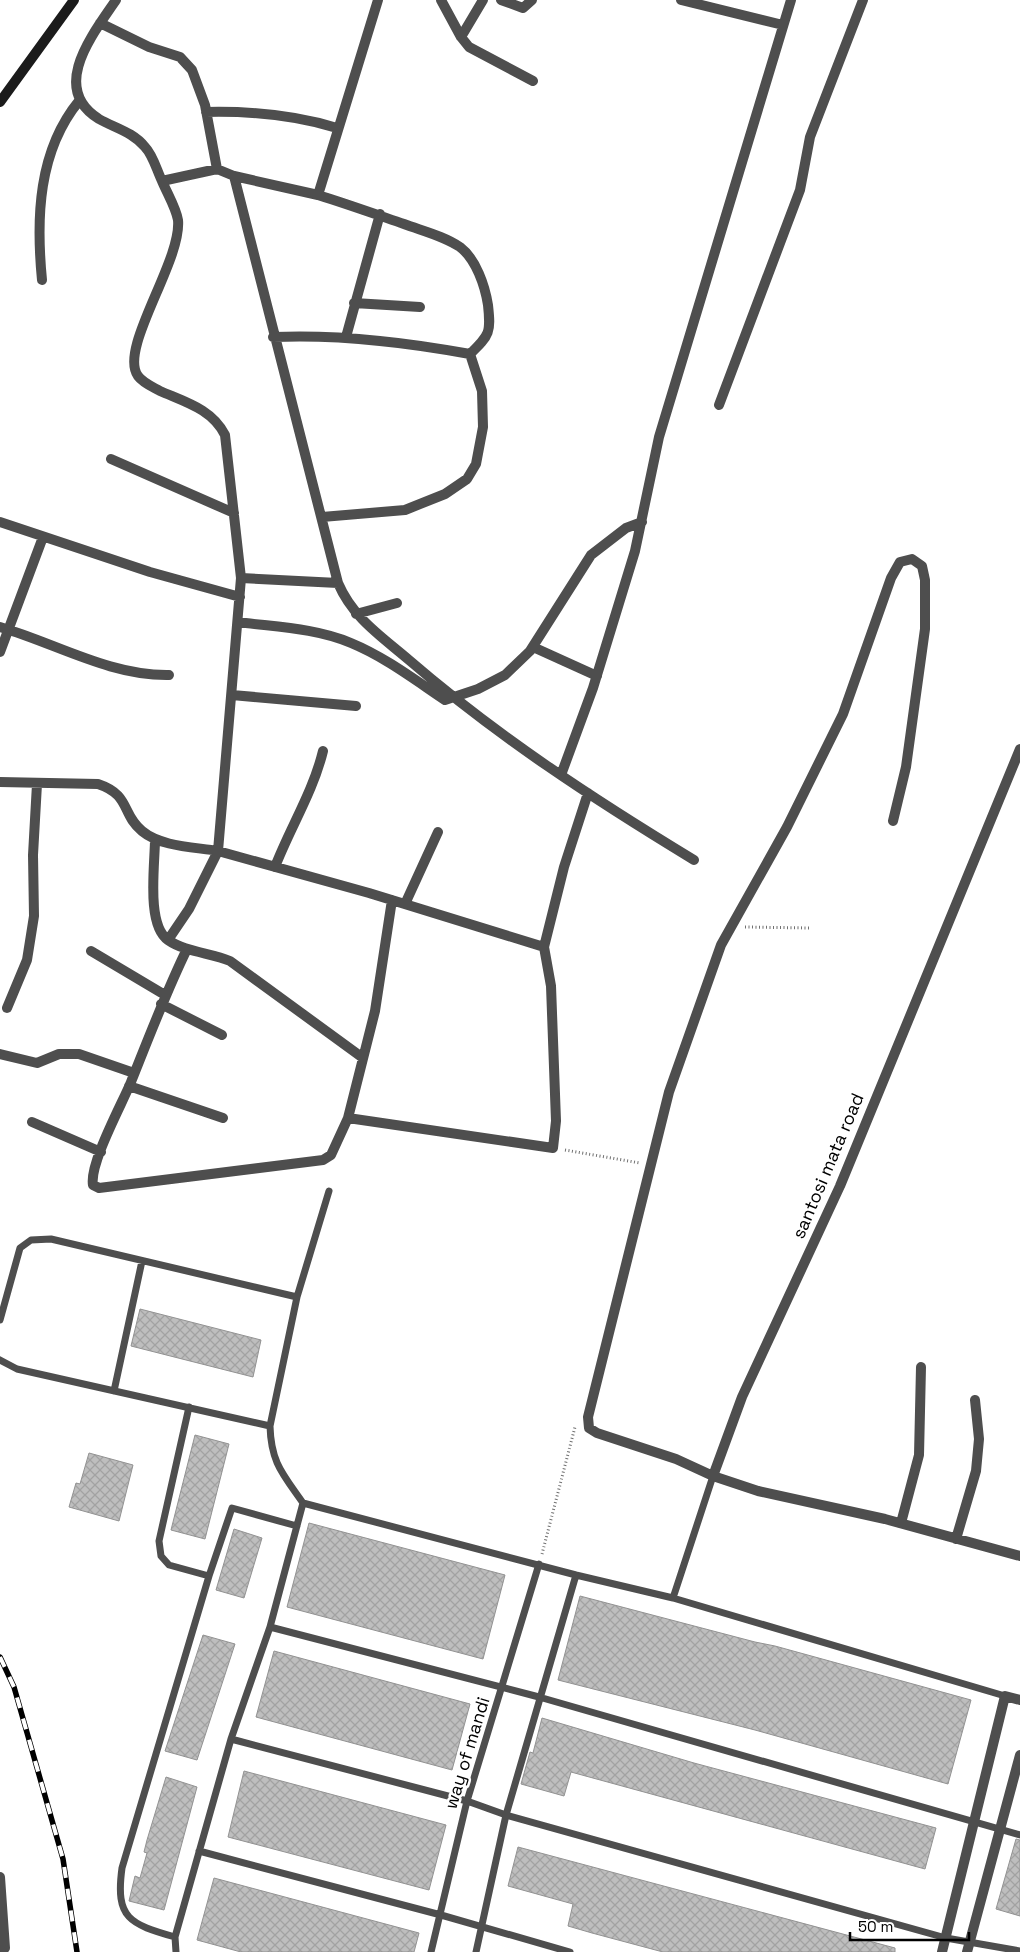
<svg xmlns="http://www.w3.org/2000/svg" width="1020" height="1952" font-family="'Space Grotesk',sans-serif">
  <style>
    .building { fill: url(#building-cross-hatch); stroke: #929292 }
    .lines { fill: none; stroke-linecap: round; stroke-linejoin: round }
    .path { stroke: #707070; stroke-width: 3; stroke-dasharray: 1 2.5; stroke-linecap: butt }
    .lane { stroke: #4e4e4e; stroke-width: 7 }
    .street { stroke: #4e4e4e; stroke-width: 10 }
    .secondary { stroke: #1b1b1b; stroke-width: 10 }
    .rail-casing { stroke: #000; stroke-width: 5.5 }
    .rail { stroke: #fff; stroke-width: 4; stroke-dasharray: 11; stroke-linecap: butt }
    .labels { text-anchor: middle; stroke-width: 5; stroke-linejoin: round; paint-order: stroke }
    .street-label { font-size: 18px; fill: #000; stroke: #fff }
  </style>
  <defs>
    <pattern id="building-cross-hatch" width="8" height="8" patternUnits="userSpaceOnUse" patternTransform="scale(1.25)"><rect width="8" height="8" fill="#bebebe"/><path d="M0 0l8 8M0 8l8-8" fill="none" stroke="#a2a2a2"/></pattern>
  </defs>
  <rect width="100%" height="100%" fill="#fff"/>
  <path class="building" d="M 140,1309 L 261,1340 L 253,1377 L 131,1346 Z
    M 195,1435 L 229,1444 L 205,1539 L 171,1530 Z
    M 89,1453 L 133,1465 L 119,1521 L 69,1507 L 76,1483 L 80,1484 Z
    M 309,1523 L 505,1575 L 483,1659 L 287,1607 Z
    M 234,1529 L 262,1538 L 244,1598 L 216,1590 Z
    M 580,1596 L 755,1642 L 775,1646 L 971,1700 L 948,1784 L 755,1730 L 558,1680 Z
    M 203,1635 L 235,1644 L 197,1760 L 165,1751 Z
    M 274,1651 L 470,1704 L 452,1770 L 256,1717 Z
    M 542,1718 L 694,1763 L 936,1828 L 925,1869 L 571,1772 L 564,1796 L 521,1784 L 530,1752 L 533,1753 Z
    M 244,1771 L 446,1825 L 429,1890 L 228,1837 Z
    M 166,1777 L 197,1787 L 164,1910 L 129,1901 L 135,1876 L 140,1878 L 147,1853 L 144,1852 L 147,1840 Z
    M 1016,1839 L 1020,1840 L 1020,1916 L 996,1909 Z
    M 518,1847 L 895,1948 L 895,1952 L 663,1952 L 592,1933 L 568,1926 L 573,1904 L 508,1886 Z
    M 214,1878 L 419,1933 L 414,1952 L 241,1952 L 197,1940 Z"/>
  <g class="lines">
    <path class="path" d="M 745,927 L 810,928
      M 565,1150 L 640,1163
      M 542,1554 L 575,1427"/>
    <path class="lane" d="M 0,1320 L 20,1248 L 31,1240 L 51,1239 L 297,1297
      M 0,1360 L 17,1369 L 270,1426
      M 114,1391 L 142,1261
      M 189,1407 L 159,1541 L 161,1556 L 169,1565 L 209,1576
      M 303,1503 C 283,1474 271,1463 270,1426 L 297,1297 L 329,1191
      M 673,1598 L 713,1476
      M 270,1627 L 539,1697 L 1020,1835
      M 231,1739 L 467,1801 L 506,1815 L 946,1938 L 1020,1951
      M 199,1851 L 441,1915 L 570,1952
      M 175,1937 C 130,1924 115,1919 122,1868 L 209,1576 L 232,1508 L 297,1526
      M 176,1952 L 175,1937 L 231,1739 L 270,1627 L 303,1503 L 576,1575 L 673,1598 L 1005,1696
      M 431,1952 L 467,1801 L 539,1564
      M 476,1952 L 506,1815 L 576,1575"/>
    <path class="street" d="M 116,0 C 93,34 49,88 99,119 C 115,128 133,132 145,147 C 153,155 157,171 162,181
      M 378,0 L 318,195 L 234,176 L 338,583 C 353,618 381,636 409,660 C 497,736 595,800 694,860
      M 441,0 L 461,37 L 469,47 L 533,81
      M 501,0 L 523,8 L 532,0
      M 681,0 L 783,25
      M 100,23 L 149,47 L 180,57 L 192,70 L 205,105 L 217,169
      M 461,37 L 483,0
      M 206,112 C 250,111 295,115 337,128
      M 234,176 L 217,169 L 162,181 C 167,193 176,208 178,220 C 182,261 118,349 138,376 C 143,383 153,387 160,391 C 185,402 212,409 225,435 L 241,578 L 218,851 L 369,893 L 544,947 L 564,867 L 588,793
      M 42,280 C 36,218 38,151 79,101
      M 354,303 L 420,307
      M 273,337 C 340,334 405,342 470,354 C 490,335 491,332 488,305 C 485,286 476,259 460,247 C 444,236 423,231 404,224 C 375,214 347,204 318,195
      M 346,337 L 380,214
      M 719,405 L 800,190 L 810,137 L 863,0
      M 111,459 L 234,513
      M 322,517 L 405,510 L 445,494 L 467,479 L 476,464 L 483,427 L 482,391 L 470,354
      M 0,522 L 150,572 L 240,597
      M 241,578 L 338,583
      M 356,614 L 397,603
      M 238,622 C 275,627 316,628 351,643 C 385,657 415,680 445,700 L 478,689 L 505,675 L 530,651 L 591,555 L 626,528 L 642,522
      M 0,627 C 55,643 110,676 169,675
      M 533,647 L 597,676
      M 0,652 L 43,537
      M 232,695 L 356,706
      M 561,775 L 593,688 L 635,551 L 659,437 L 791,0
      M 0,782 L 98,784 C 131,795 121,814 142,831 C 161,847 195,847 218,851 L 189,909 L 168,940
      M 893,821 L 906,767 L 925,629 L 925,580 L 922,566 L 912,559 L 900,562 L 891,578 L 843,714 L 787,827 L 721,945 L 669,1092 L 588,1417 L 589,1428 L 597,1433 L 676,1459 L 713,1476 L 758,1491 L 885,1519 L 1020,1556
      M 155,839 C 155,864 146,925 168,940 C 185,952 211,953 230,961 L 363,1058
      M 275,867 C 290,828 313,792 323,751
      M 392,900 L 375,1011 L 348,1118 L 553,1148 L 556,1121 L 551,986 L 544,947
      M 405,904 L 438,832
      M 187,949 C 166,992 149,1037 131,1082 C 122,1104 89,1164 93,1185 L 99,1188 L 323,1160 L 331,1155 L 348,1118
      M 91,951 L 165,995
      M 161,1004 L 222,1035
      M 7,1008 L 27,960 L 34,916 L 33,855 L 37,784
      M 0,1054 L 37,1063 L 59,1054 L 79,1054 L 134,1073
      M 129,1086 L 223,1118
      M 32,1122 L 101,1152
      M 713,1476 L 742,1397 L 840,1186 L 1020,749
      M 901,1523 L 919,1455 L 921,1367
      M 956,1539 L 976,1471 L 979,1439 L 975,1400
      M 0,1877 L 5,1948 L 0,1948
      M 942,1952 L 1005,1696 L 1020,1700
      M 967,1952 L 1020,1755"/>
    <path class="secondary" d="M 0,102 L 74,0"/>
    <g class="rail-casing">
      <path id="rail" d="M 0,1657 L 14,1687 L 63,1859 L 77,1952"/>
    </g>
    <use href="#rail" class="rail"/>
  </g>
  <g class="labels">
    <g class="street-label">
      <text transform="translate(828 1166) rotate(-67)" y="6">santosi mata road</text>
      <text transform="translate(467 1753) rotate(-73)" y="6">way of mandi</text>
    </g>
  </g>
  <path d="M850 1932v8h119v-8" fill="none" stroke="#000000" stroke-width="2.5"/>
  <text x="858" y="1932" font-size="15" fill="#000000" stroke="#ffffff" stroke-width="4" paint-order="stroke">50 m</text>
</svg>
